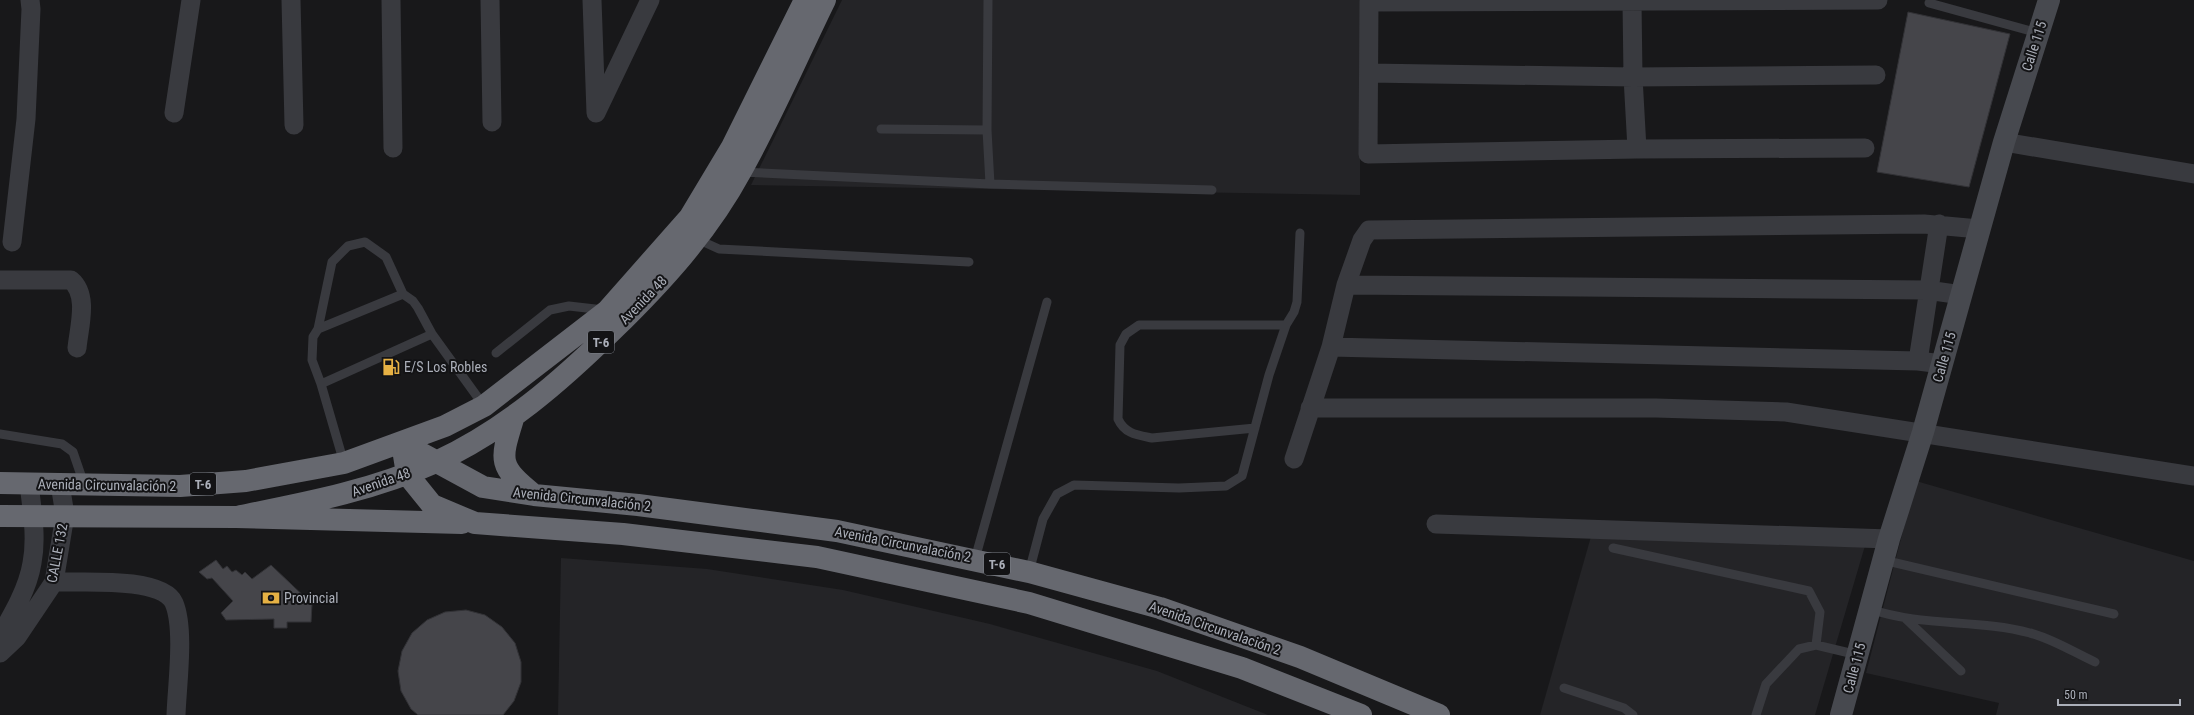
<svg xmlns="http://www.w3.org/2000/svg" width="2194" height="715" font-family="'Roboto Condensed',sans-serif">
  <style>
    .built { fill: #242427 }
    .building { fill: #45454a; stroke: #323236 }
    .lines { fill: none; stroke-linecap: round; stroke-linejoin: round }
    .lane { stroke: #393a3f; stroke-width: 9 }
    .street { stroke: #393a3f; stroke-width: 19 }
    .secondary { stroke: #47494f; stroke-width: 22 }
    .highway { stroke: #66686f; stroke-width: 22 }
    .labels { text-anchor: middle; stroke-width: 4; stroke-linejoin: round; paint-order: stroke }
    .shield { fill: #131315; stroke: #7d8088; stroke-width: 1 }
    .shield-label { font-size: 13px; font-weight: bold; fill: #abafb9 }
    .street-label { font-size: 14px; fill: #abafb9; stroke: #131315 }
    .poi-label { font-size: 14px; fill: #abafb9; stroke: #131315; text-anchor: start }
  </style>
  <rect width="100%" height="100%" fill="#18181a"/>
  <path class="built" d="M 842,0 L 1360,0 L 1360,195 L 751,185 Z
    M 1916,481 L 2194,561 L 2194,715 L 1996,715 L 1999,703 L 1866,673 Z
    M 1594,526 L 1867,539 L 1815,715 L 1540,715 Z
    M 561,558 L 707,569 L 843,590 L 990,624 L 1157,671 L 1268,715 L 558,715 Z"/>
  <path class="building" d="M 1908,12 L 2010,34 L 1969,187 L 1877,172 Z
    M 216,560 L 223,569 L 227,566 L 232,572 L 236,570 L 242,575 L 245,572 L 252,579 L 271,565 L 312,604 L 311,622 L 287,622 L 287,628 L 274,628 L 274,619 L 226,620 L 221,613 L 233,601 L 212,578 L 207,579 L 199,572 Z
    M 466,610 L 485,615 L 502,627 L 515,643 L 521,662 L 521,682 L 514,701 L 503,715 L 418,715 L 411,709 L 401,691 L 398,671 L 402,651 L 412,633 L 427,620 L 445,612 Z"/>
  <g class="lines">
    <path class="lane" d="M 988,0 L 987,130 L 990,184
      M 1929,3 L 2038,33
      M 881,129 L 987,130
      M 741,172 L 990,184 L 1212,190
      M 697,239 L 719,249 L 969,262
      M 318,329 L 332,262 L 348,246 L 365,242 L 386,257 L 403,294 L 413,301 L 418,308 L 432,334 L 484,406
      M 496,353 L 550,310 L 569,306 L 604,310
      M 321,384 L 432,334
      M 1255,428 L 1152,438 C 1137,435 1125,434 1118,419 L 1120,345 L 1126,334 L 1139,325 L 1286,325
      M 0,434 L 62,444 L 73,452 L 84,484
      M 344,463 L 321,384 L 312,360 L 313,337 L 318,329 L 403,294
      M 1613,548 L 1809,591 L 1820,612 L 1816,645
      M 975,559 L 1047,302
      M 1883,560 L 2114,614
      M 1029,572 L 1043,519 L 1057,494 L 1074,485 L 1179,488 L 1226,486 L 1242,476 L 1269,375 L 1286,325 L 1294,312 L 1297,302 L 1300,233
      M 1870,609 C 1922,627 1978,619 2030,633 C 2051,638 2075,653 2095,662
      M 1906,619 L 1961,671
      M 1564,688 L 1624,708 L 1633,715
      M 1756,715 L 1766,684 L 1799,649 L 1816,645 L 1858,655"/>
    <path class="street" d="M 291,0 L 294,125
      M 391,0 L 393,148
      M 490,0 L 492,122
      M 592,0 L 596,113 L 650,0
      M 1632,2 L 1633,77 L 1637,149
      M 1369,73 L 1633,77 L 1876,75
      M 174,113 L 191,0
      M 2004,142 L 2194,174
      M 1865,148 L 1637,149 L 1368,154 L 1369,2 L 1878,0
      M 12,242 L 26,119 L 31,9 L 30,0
      M 0,280 L 71,280 C 89,295 79,327 77,348
      M 1346,285 L 1927,290 L 1962,295
      M 1331,347 L 1918,361 L 1942,364
      M 1918,361 L 1939,224
      M 1310,408 L 1656,408 L 1786,412 L 2194,476
      M 1294,459 L 1331,347 L 1346,285 L 1362,240 L 1369,230 L 1924,224 L 1979,229
      M 1436,524 L 1889,539
      M 54,582 C 79,583 162,576 174,603 C 185,629 177,685 176,715
      M 0,636 C 13,614 28,588 32,563 C 37,537 32,510 29,484
      M 0,653 L 17,637 L 54,582 L 65,515 L 60,484"/>
    <path class="secondary" d="M 1841,715 L 1889,539 L 1923,432 L 2004,142 L 2049,0"/>
    <path class="highway" d="M 513,419 C 500,461 498,466 534,495
      M 402,443 L 483,487 L 534,495 L 638,505 L 837,531 L 1029,572 L 1160,608 L 1300,657 L 1439,715
      M 402,443 L 407,474 L 432,505 L 475,523 L 623,534 L 817,557 L 1029,603 L 1242,668 L 1361,715
      M 0,483 L 180,486 L 246,481 L 344,463 L 445,426 L 484,406 L 607,311 L 690,217 L 732,147 L 805,0
      M 0,516 L 236,517 L 462,523
      M 236,517 C 306,503 371,491 436,462 C 505,430 560,382 614,329 C 663,281 708,232 741,171 C 772,116 797,57 825,0"/>
  </g>
  <defs>
    <g id="fuel-bare" transform="scale(1.38)"><path d="M-5.5-6h7V0h2V4h1.3V-2.5L3-4.5l.8-.8L6-3V5H2.5V1h-1V6h-7ZM-4.2-4.7v3.2H.2V-4.7Z" fill="#e6b144" stroke="#131315" stroke-width="2.5" paint-order="stroke"/></g>
    <g id="bank-bare" transform="scale(1.38)"><path d="M-6-4H6V4H-6ZM0-2.3a2.3 2.3 0 1 0 0 4.6a2.3 2.3 0 1 0 0-4.6Z" fill="#e6b144" stroke="#131315" stroke-width="2.5" paint-order="stroke"/></g>
  </defs>
  <g fill-rule="evenodd">
    <use href="#fuel-bare" x="391" y="367"/>
    <use href="#bank-bare" x="271" y="598"/>
  </g>
  <g class="labels">
    <g class="shield">
      <rect x="588" y="331" width="26" height="22" rx="3"/>
      <rect x="190" y="473" width="26" height="22" rx="3"/>
      <rect x="984" y="553" width="26" height="22" rx="3"/>
    </g>
    <g class="shield-label">
      <text x="601" y="347">T-6</text>
      <text x="203" y="489">T-6</text>
      <text x="997" y="569">T-6</text>
    </g>
    <g class="street-label">
      <text transform="translate(2034 46) rotate(-72)" y="5">Calle 115</text>
      <text transform="translate(643 300) rotate(-46)" y="5">Avenida 48</text>
      <text transform="translate(1944 357) rotate(-74)" y="5">Calle 115</text>
      <text transform="translate(381 482) rotate(-19)" y="5">Avenida 48</text>
      <text transform="translate(107 485) rotate(1)" y="5">Avenida Circunvalación 2</text>
      <text transform="translate(582 499) rotate(6)" y="5">Avenida Circunvalación 2</text>
      <text transform="translate(903 544) rotate(11)" y="5">Avenida Circunvalación 2</text>
      <text transform="translate(57 553) rotate(-79)" y="5">CALLE 132</text>
      <text transform="translate(1215 628) rotate(19)" y="5">Avenida Circunvalación 2</text>
      <text transform="translate(1854 668) rotate(-75)" y="5">Calle 115</text>
    </g>
    <g class="poi-label">
      <text x="404" y="372">E/S Los Robles</text>
      <text x="284" y="603">Provincial</text>
    </g>
  </g>
  <path d="M2058 699v6h122v-6" fill="none" stroke="#abafb9" stroke-width="2"/>
  <text x="2064" y="699" font-size="12" fill="#abafb9" stroke="#131315" stroke-width="3" paint-order="stroke">50 m</text>
</svg>
